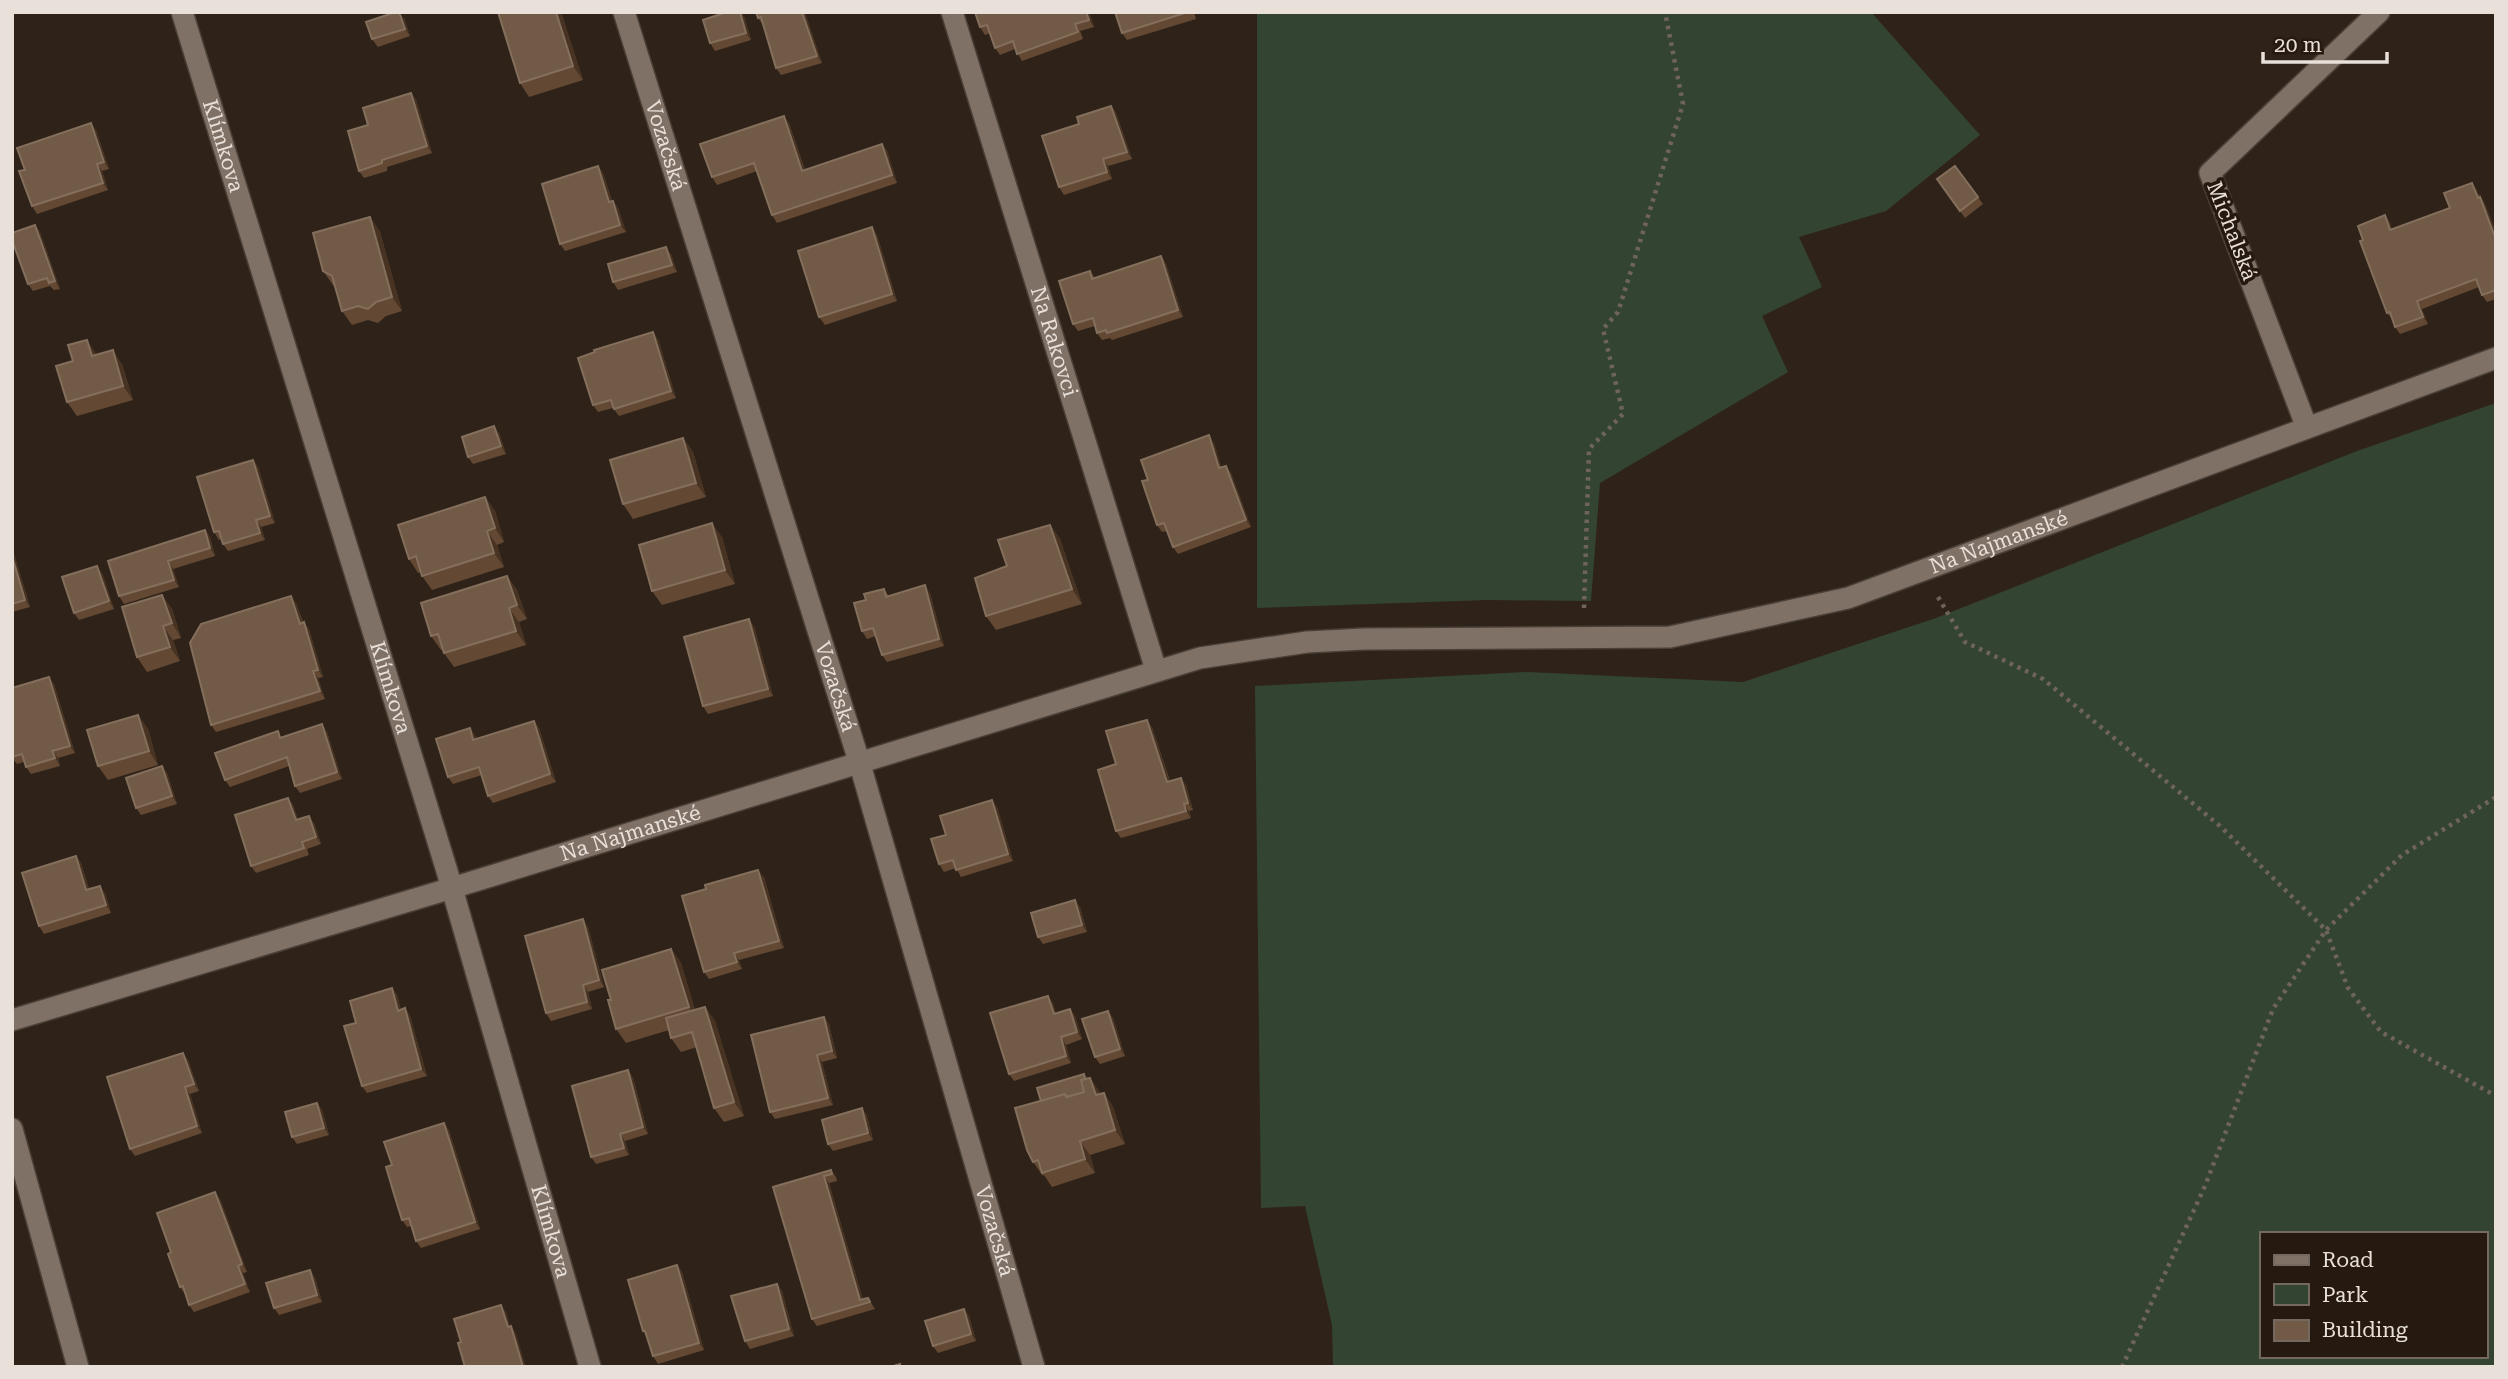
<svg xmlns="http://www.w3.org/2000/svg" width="2508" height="1379" font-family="'Roboto Serif',serif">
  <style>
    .green { fill: #334432; fill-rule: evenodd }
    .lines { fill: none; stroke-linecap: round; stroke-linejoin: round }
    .minor-casing { stroke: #493f37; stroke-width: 24 }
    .path { stroke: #6f645c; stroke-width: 4.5; stroke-dasharray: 3.5 5; stroke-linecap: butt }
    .minor { stroke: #807166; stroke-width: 21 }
    .wall { fill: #634934 }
    .shaded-wall { fill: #483322 }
    .building { fill: #715a46; stroke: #846f5d; stroke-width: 2 }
    .labels { text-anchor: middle; stroke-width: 7; stroke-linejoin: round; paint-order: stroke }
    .street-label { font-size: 21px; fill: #e8e0d9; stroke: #251910 }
  </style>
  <rect width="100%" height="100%" fill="#2f2319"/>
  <path class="green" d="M 1257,12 L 1871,12 L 1980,135 L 1886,211 L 1799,237 L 1822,287 L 1762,316 L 1788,372 L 1600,483 L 1591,601 L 1487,600 L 1257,608 Z
    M 2496,403 L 2496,1367 L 1333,1367 L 1332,1325 L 1305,1206 L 1261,1208 L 1255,686 L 1527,672 L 1743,682 L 1936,618 L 2357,451 ZM 2261,1234 L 2485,1234 L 2485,1356 L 2261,1356 Z"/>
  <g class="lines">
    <g class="minor-casing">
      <g id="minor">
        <path id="s1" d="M 182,12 L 447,871 L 590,1367"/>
        <path id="s2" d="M 624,12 L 859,761 L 1034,1367"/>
        <path id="s3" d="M 952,12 L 1156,670"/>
        <path d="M 2307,428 L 2210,173 L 2379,12"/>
        <path id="s4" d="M 12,1020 L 452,888 L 1200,658 L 1307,642 L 1364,639 L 1670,637 L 1848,598 L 2496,358"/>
        <path d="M 12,1129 L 78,1367"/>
      </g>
    </g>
    <path class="path" d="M 1938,597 L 1965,642 L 2043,679 L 2220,826 L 2326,930 L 2348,988 L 2381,1032 L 2496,1096
      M 1584,608 L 1589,449 L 1623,414 L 1603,329 L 1618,312 L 1683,104 L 1665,12
      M 2122,1367 L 2205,1186 L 2273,1009 L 2326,930 L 2402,855 L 2496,797"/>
    <use href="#minor" class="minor"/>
  </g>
  <path class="wall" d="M 561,12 L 583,80 L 529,97 L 520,83 Z
    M 756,12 L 809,12 L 805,13 L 822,63 L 781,75 L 776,68 L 763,25 L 758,18 Z
    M 975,12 L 1089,12 L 1094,27 L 1080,31 L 1083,39 L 1022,61 L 1015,49 L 1000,55 L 995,48 L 990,33 L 985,35 L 980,27 Z
    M 1115,12 L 1194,12 L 1196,19 L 1127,40 L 1122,33 Z
    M 744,16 L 751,40 L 715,51 L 710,43 Z
    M 404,18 L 410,36 L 378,47 L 372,39 Z
    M 411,93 L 416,100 L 432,153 L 387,167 L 387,171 L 364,178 L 359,171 L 368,125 Z
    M 1111,106 L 1116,113 L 1132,159 L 1108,166 L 1112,179 L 1064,195 L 1059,187 L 1079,124 Z
    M 789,123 L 805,170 L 882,144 L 887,151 L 897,183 L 777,223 L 772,215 L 757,171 L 717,185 L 712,177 Z
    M 96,130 L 109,169 L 102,171 L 108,190 L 37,214 L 32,206 L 25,170 Z
    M 598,166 L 603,173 L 612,201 L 613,201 L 618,208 L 626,232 L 565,251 L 560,244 Z
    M 1955,166 L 1983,204 L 1965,218 L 1937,179 Z
    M 2472,183 L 2485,204 L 2496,233 L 2496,299 L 2487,302 L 2482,295 L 2479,287 L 2422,309 L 2428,324 L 2400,334 L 2395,327 L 2393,320 L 2387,313 L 2363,240 L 2390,222 L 2392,230 L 2450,208 Z
    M 370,217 L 380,232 L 402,311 L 386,316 L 378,323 L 368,320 L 352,325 L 342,311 L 335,286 L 333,285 L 323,271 Z
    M 35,225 L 40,232 L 60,289 L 54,290 L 50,286 L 33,291 L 28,284 Z
    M 877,235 L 897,301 L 825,325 L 819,317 Z
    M 671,254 L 677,272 L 618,290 L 613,282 Z
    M 1161,256 L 1166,264 L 1183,317 L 1112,340 L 1110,338 L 1102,340 L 1097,333 L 1095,326 L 1078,331 L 1073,324 L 1090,271 L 1095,278 Z
    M 658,339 L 676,398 L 619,416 L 613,408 L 598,412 L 593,405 L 595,352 Z
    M 97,354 L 122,364 L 133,400 L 77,416 L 67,402 L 73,361 Z
    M 499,433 L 506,454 L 473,464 L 468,457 Z
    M 683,438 L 693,452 L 706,497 L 633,519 L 623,504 Z
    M 1214,443 L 1221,467 L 1231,473 L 1251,527 L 1178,554 L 1173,547 L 1167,531 L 1162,532 L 1157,525 L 1148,480 Z
    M 253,460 L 258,467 L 275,523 L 261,527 L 265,540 L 228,551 L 223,544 L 221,539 L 219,540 L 214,532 Z
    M 485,497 L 495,511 L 504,542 L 497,545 L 504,567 L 432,590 L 422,576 L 421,572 L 418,573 L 409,559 Z
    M 1050,525 L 1060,539 L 1082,604 L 996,630 L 986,616 L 1007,566 Z
    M 205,530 L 210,537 L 215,556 L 173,569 L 179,587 L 124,604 L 119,596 Z
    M 722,537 L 735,584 L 662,605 L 652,591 Z
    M 12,547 L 30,607 L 12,612 Z
    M 102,573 L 114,609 L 79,620 L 74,613 Z
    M 507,576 L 517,590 L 527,619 L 519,622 L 526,645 L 454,667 L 444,653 L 443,649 L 441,650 L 431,636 Z
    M 884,589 L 889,596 L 930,593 L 944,646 L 887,662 L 882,655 L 876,636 L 867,639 L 862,631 L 866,600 Z
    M 162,595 L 172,609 L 181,638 L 173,640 L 180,661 L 147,672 L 137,657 Z
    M 296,603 L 303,622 L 304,622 L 309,629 L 323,677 L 318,678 L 325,699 L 216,732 L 211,725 Z
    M 754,626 L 773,696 L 708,714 L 703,706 Z
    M 54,684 L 75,753 L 58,758 L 60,766 L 31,774 L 26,767 L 24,762 L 17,764 L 12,758 L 12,688 Z
    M 138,715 L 148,729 L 158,765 L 108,780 L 98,766 Z
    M 322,724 L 327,732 L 342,779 L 300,793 L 295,786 L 289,766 L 230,787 L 225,780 L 282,737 Z
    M 1152,727 L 1170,781 L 1186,785 L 1193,810 L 1189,811 L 1191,818 L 1121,838 L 1116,831 L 1116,764 Z
    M 539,728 L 556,782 L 493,803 L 488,796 L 482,775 L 453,784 L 448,777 L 475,735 L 476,739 Z
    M 167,773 L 177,804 L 141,815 L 136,808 Z
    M 288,798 L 293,805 L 298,820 L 314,823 L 321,844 L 307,849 L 309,855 L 256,873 L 251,866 Z
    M 997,807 L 1013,861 L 961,877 L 956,868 L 944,872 L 939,864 L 946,835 Z
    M 76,856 L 81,863 L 89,889 L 105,893 L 111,913 L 44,934 L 39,926 Z
    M 764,877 L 784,948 L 739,960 L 742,969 L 709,979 L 704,972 Z
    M 1080,907 L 1087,932 L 1043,944 L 1038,937 Z
    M 588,927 L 604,987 L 588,992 L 592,1009 L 551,1021 L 546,1013 Z
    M 671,949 L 681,963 L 695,1010 L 705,1007 L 715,1021 L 744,1116 L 724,1122 L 714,1108 L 697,1047 L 681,1052 L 671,1038 L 669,1030 L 626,1043 L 616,1029 L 611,1000 Z
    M 392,988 L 397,995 L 401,1010 L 405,1008 L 410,1016 L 427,1076 L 367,1093 L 362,1086 L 356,1023 Z
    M 1053,1003 L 1056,1014 L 1070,1009 L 1075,1016 L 1082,1039 L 1066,1045 L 1071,1063 L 1014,1081 L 1009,1074 Z
    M 1108,1011 L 1113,1018 L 1125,1056 L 1100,1064 L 1095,1057 Z
    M 824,1017 L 829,1024 L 837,1058 L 822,1062 L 833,1105 L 775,1119 L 770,1112 Z
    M 188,1060 L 199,1091 L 190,1094 L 202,1133 L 135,1156 L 130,1149 Z
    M 628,1070 L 633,1078 L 648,1134 L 625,1141 L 629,1155 L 596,1164 L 591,1157 Z
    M 1084,1074 L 1100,1094 L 1104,1093 L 1113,1107 L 1125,1144 L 1090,1155 L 1095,1173 L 1052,1187 L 1044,1175 L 1043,1176 L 1033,1162 L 1041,1101 Z
    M 317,1103 L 322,1110 L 329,1135 L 297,1144 L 292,1137 Z
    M 862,1108 L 867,1116 L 873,1140 L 833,1151 L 828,1144 Z
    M 444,1123 L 449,1130 L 480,1229 L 421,1248 L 416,1241 L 411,1226 L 407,1227 L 402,1220 L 392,1165 Z
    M 831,1170 L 836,1177 L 837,1181 L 829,1183 L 863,1300 L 868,1298 L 875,1309 L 817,1326 L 812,1319 L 773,1187 Z
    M 220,1199 L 247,1272 L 243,1273 L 250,1292 L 194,1312 L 189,1305 L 185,1294 L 180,1287 L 171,1252 Z
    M 677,1265 L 682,1272 L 704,1350 L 658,1364 L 653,1356 L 648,1339 L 643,1331 Z
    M 310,1270 L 315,1278 L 322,1302 L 279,1315 L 274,1308 Z
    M 777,1284 L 782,1291 L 794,1336 L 750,1349 L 745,1341 Z
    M 964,1309 L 969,1316 L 976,1341 L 938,1353 L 933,1346 Z"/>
  <path class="shaded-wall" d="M 399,12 L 404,18 L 410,36 L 405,29 Z
    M 556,12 L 561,12 L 583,80 L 573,66 Z
    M 740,12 L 741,12 L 744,16 L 751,40 L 746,33 Z
    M 802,12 L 805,13 L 822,63 L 817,56 Z
    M 1086,12 L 1089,12 L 1094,27 L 1089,20 Z
    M 411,93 L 416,100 L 432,153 L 427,146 Z
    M 1111,106 L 1116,113 L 1132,159 L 1127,152 Z
    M 784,116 L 789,123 L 807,178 L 802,171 Z
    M 91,123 L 96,130 L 109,169 L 104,162 Z
    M 882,144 L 887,151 L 897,183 L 892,175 Z
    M 1103,159 L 1108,166 L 1112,179 L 1107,172 Z
    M 97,164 L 102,171 L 108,190 L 103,183 Z
    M 598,166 L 603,173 L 614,209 L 609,202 Z
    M 2472,183 L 2477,190 L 2483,205 L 2478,198 Z
    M 2480,197 L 2485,204 L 2496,233 L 2496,240 Z
    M 613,201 L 618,208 L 626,232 L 620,225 Z
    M 2385,215 L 2390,222 L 2395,238 L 2390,230 Z
    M 370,217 L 380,232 L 402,311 L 392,297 Z
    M 35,225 L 40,232 L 60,289 L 55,281 Z
    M 872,227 L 877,235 L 897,301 L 892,294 Z
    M 666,247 L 671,254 L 677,272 L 672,265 Z
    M 1161,256 L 1166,264 L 1183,317 L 1178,310 Z
    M 2417,301 L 2422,309 L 2428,324 L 2423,317 Z
    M 653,332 L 658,339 L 676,398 L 671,391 Z
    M 87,340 L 97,355 L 92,356 Z
    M 113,350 L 122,364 L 133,400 L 123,386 Z
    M 494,426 L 499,433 L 506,454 L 501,446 Z
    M 1209,435 L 1214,443 L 1224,475 L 1219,468 Z
    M 683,438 L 693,452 L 706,497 L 696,483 Z
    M 253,460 L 258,467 L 275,523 L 270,516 Z
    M 1226,466 L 1231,473 L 1251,527 L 1246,520 Z
    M 485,497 L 495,511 L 504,542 L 495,528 Z
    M 256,520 L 261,527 L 265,540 L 260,533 Z
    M 712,523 L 722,537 L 735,584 L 725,570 Z
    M 1050,525 L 1060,539 L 1082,604 L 1072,589 Z
    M 205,530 L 210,537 L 215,556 L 210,548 Z
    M 487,531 L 497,545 L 504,567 L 494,553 Z
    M 12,547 L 30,607 L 25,600 L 12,556 Z
    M 168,561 L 173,569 L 179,587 L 174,580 Z
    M 97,566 L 102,573 L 114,609 L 109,601 Z
    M 507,576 L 517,590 L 527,619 L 517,605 Z
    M 925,585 L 930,593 L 944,646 L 939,639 Z
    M 162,595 L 172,609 L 181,638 L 172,623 Z
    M 291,596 L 296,603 L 305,631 L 300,624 Z
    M 509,608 L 519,622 L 526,645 L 516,631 Z
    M 749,619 L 754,626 L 773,696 L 768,689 Z
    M 304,622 L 309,629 L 323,677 L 318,670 Z
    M 163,626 L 173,640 L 180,661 L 170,647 Z
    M 313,671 L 318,678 L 325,699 L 320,691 Z
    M 49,677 L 54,684 L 75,753 L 70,746 Z
    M 138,715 L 148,729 L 158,765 L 149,751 Z
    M 1147,720 L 1152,727 L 1172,789 L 1167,782 Z
    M 534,721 L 539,728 L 556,782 L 550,774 Z
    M 322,724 L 327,732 L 342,779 L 337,772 Z
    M 470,728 L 475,735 L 478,747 L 473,740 Z
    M 52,751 L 58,758 L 60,766 L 55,758 Z
    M 162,766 L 167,773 L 177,804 L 172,796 Z
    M 1181,778 L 1186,785 L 1193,810 L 1188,803 Z
    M 288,798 L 293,805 L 301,828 L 296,820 Z
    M 992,800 L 997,807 L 1013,861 L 1008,854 Z
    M 1184,804 L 1189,811 L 1191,818 L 1186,811 Z
    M 309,816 L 314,823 L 321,844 L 316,837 Z
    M 76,856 L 81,863 L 91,897 L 86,890 Z
    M 758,870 L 764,877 L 784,948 L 779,941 Z
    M 100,886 L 105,893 L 111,913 L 106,905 Z
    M 1075,900 L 1080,907 L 1087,932 L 1082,925 Z
    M 583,919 L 588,927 L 604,987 L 599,980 Z
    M 671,949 L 681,963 L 698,1021 L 689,1007 Z
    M 734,953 L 739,960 L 742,969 L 737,962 Z
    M 583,985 L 588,992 L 592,1009 L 587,1002 Z
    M 392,988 L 397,995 L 403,1019 L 398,1011 Z
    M 1048,996 L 1053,1003 L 1059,1022 L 1054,1014 Z
    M 705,1007 L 715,1021 L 744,1116 L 734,1102 Z
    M 405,1008 L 410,1016 L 427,1076 L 421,1069 Z
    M 1070,1009 L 1075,1016 L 1082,1039 L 1077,1032 Z
    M 1108,1011 L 1113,1018 L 1125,1056 L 1120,1049 Z
    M 824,1017 L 829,1024 L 837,1058 L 832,1051 Z
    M 1061,1037 L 1066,1045 L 1071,1063 L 1066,1056 Z
    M 183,1053 L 188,1060 L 199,1091 L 194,1084 Z
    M 817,1055 L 822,1062 L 833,1105 L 828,1098 Z
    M 628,1070 L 633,1078 L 648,1134 L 643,1127 Z
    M 1090,1078 L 1100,1092 L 1106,1109 L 1096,1095 Z
    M 185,1087 L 190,1094 L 202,1133 L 197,1126 Z
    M 1104,1093 L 1113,1107 L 1125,1144 L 1115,1130 Z
    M 317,1103 L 322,1110 L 329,1135 L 324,1128 Z
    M 862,1108 L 867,1116 L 873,1140 L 868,1133 Z
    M 444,1123 L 449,1130 L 480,1229 L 475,1222 Z
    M 620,1134 L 625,1141 L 629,1155 L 624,1148 Z
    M 1080,1141 L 1090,1155 L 1095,1173 L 1085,1159 Z
    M 824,1176 L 829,1183 L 864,1304 L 860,1300 Z
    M 215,1192 L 220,1199 L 247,1272 L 242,1264 Z
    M 677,1265 L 682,1272 L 704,1350 L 699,1343 Z
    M 238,1266 L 243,1273 L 250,1292 L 245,1284 Z
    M 310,1270 L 315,1278 L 322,1302 L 317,1295 Z
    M 777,1284 L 782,1291 L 794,1336 L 789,1329 Z
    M 501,1305 L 506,1312 L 513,1335 L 508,1327 Z
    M 964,1309 L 969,1316 L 976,1341 L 971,1334 Z
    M 511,1326 L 516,1334 L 526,1367 L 523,1367 Z"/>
  <path class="building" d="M 396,12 L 399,12 L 405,29 L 372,39 L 366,22 Z
    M 498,12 L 556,12 L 573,66 L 520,83 Z
    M 727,12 L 740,12 L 746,33 L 710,43 L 703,20 Z
    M 756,12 L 802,12 L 817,56 L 776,68 L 761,17 L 758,18 Z
    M 975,12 L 1086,12 L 1089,20 L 1075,24 L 1078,32 L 1017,54 L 1013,41 L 995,48 L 987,25 L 980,27 Z
    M 1115,12 L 1188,12 L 1122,33 Z
    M 411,93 L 427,146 L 382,160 L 382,163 L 359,171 L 348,131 L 368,125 L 363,108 Z
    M 1111,106 L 1127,152 L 1103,159 L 1107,172 L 1059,187 L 1042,136 L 1079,124 L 1077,117 Z
    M 784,116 L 802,171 L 882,144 L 892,175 L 772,215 L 754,163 L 712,177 L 700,144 Z
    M 91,123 L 104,162 L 97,164 L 103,183 L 32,206 L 19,171 L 25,170 L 17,148 Z
    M 598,166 L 609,202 L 613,201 L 620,225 L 560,244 L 542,184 Z
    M 1955,166 L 1978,197 L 1960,211 L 1937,179 Z
    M 2472,183 L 2478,198 L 2480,197 L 2496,240 L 2496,290 L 2482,295 L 2476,279 L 2417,301 L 2423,317 L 2395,327 L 2390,312 L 2387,313 L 2360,241 L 2363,240 L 2358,226 L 2385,215 L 2390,230 L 2450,208 L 2444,193 Z
    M 370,217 L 392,297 L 376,302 L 368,309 L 358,306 L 342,311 L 332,276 L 323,271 L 313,233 Z
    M 35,225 L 55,281 L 49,283 L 47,278 L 28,284 L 12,240 L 12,233 Z
    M 872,227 L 892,294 L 819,317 L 798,251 Z
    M 666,247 L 672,265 L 613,282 L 608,264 Z
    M 1161,256 L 1178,310 L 1107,333 L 1106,330 L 1097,333 L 1093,318 L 1073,324 L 1059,281 L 1090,271 L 1092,279 Z
    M 653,332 L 671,391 L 614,409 L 611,400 L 593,405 L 578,358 L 595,352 L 594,350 Z
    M 87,340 L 92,356 L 113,350 L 123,386 L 67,402 L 56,366 L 73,361 L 68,345 Z
    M 494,426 L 501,446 L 468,457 L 462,437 Z
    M 1209,435 L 1219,468 L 1226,466 L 1246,520 L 1173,547 L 1164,523 L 1157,525 L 1142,481 L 1148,480 L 1141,460 Z
    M 683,438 L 696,483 L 623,504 L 610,460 Z
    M 253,460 L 270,516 L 256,520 L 260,533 L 223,544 L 219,531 L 214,532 L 197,477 Z
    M 485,497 L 495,528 L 487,531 L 494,553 L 422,576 L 416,556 L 409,559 L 398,525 Z
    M 712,523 L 725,570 L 652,591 L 639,545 Z
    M 1050,525 L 1072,589 L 986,616 L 975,578 L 1007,566 L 998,540 Z
    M 205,530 L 210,548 L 168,561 L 174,580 L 119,596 L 108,561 Z
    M 12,556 L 25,600 L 12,604 Z
    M 97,566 L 109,601 L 74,613 L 62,577 Z
    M 507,576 L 517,605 L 509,608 L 516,631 L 444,653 L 438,634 L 431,636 L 421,603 Z
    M 925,585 L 939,639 L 882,655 L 873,628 L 862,631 L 854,603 L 866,600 L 864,594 L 884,589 L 886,597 Z
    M 162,595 L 172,623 L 163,626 L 170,647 L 137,657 L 122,607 Z
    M 291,596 L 300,624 L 304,622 L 318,670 L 313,671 L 320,691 L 211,725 L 190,643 L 201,624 Z
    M 749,619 L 768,689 L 703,706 L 684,637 Z
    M 49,677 L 70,746 L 52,751 L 55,758 L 26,767 L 22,754 L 12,757 L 12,688 Z
    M 138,715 L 149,751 L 98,766 L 87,730 Z
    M 1147,720 L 1167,782 L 1181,778 L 1188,803 L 1184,804 L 1186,811 L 1116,831 L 1098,770 L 1116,764 L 1106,731 Z
    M 534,721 L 550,774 L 488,796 L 479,767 L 448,777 L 436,739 L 470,728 L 473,740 Z
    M 322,724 L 337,772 L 295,786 L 287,757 L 225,780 L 215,753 L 278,731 L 280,738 Z
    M 162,766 L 172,796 L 136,808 L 126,778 Z
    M 288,798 L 296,820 L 309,816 L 316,837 L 302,842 L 304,848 L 251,866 L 235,815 Z
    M 992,800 L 1008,854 L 956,870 L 953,860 L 939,864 L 931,839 L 946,835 L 940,816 Z
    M 76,856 L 86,890 L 100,886 L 106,905 L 39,926 L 22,873 Z
    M 758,870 L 779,941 L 734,953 L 737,962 L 704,972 L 682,896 L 706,889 L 705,885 Z
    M 1075,900 L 1082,925 L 1038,937 L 1031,913 Z
    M 583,919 L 599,980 L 583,985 L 587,1002 L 546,1013 L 525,936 Z
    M 671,949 L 689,1007 L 616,1029 L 608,1000 L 611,1000 L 602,970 Z
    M 392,988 L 398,1011 L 405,1008 L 421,1069 L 362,1086 L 344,1026 L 356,1023 L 350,1001 Z
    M 1048,996 L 1054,1014 L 1070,1009 L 1077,1032 L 1061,1037 L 1066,1056 L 1009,1074 L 990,1013 Z
    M 705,1007 L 734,1102 L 714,1108 L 692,1032 L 671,1038 L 666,1018 Z
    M 1108,1011 L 1120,1049 L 1095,1057 L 1082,1019 Z
    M 824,1017 L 832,1051 L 817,1055 L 828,1098 L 770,1112 L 751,1035 Z
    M 183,1053 L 194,1084 L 185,1087 L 197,1126 L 130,1149 L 107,1077 Z
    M 628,1070 L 643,1127 L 620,1134 L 624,1148 L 591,1157 L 572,1086 Z
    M 1084,1074 L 1085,1079 L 1081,1080 L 1084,1092 L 1067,1097 L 1065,1094 L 1041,1101 L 1037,1088 Z
    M 1090,1078 L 1096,1095 L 1104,1093 L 1115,1130 L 1080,1141 L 1085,1159 L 1042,1173 L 1038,1160 L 1033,1162 L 1027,1150 L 1015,1108 L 1065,1094 L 1066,1097 L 1084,1092 L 1081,1080 Z
    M 317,1103 L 324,1128 L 292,1137 L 285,1112 Z
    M 862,1108 L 868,1133 L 828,1144 L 822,1120 Z
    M 444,1123 L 475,1222 L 416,1241 L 409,1218 L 402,1220 L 394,1194 L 386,1167 L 392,1165 L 384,1142 Z
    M 831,1170 L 832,1174 L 824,1176 L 860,1300 L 868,1298 L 870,1302 L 812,1319 L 773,1187 Z
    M 215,1192 L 242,1264 L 238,1266 L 245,1284 L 189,1305 L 183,1286 L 180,1287 L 168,1254 L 171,1252 L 157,1213 Z
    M 677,1265 L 699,1343 L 653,1356 L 645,1331 L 643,1331 L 628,1280 Z
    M 310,1270 L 317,1295 L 274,1308 L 266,1283 Z
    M 777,1284 L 789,1329 L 745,1341 L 731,1296 Z
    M 501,1305 L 508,1327 L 511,1326 L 523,1367 L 465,1367 L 458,1343 L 461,1342 L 454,1319 Z
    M 964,1309 L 971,1334 L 933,1346 L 925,1321 Z
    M 900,1364 L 900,1367 L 890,1367 Z"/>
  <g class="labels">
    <g class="street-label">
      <text dy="7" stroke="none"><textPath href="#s1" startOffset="140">Klímkova</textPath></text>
      <text dy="7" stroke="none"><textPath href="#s2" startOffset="140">Vozačská</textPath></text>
      <text transform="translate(2232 231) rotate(69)" y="7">Michalská</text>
      <text dy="7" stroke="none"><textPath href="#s3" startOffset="345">Na Rakovci</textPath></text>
      <text dy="7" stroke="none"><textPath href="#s4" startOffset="2056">Na Najmanské</textPath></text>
      <text dy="7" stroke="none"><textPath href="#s1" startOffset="707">Klímkova</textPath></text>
      <text dy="7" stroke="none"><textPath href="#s2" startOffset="707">Vozačská</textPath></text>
      <text dy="7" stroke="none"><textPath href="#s4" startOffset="646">Na Najmanské</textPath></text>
      <text dy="7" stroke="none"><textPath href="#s1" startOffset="1274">Klímkova</textPath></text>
      <text dy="7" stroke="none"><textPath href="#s2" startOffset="1274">Vozačská</textPath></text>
    </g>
  </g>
  <rect width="2508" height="1379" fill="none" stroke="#e8e0d9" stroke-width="28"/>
  <rect x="2260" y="1232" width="228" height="126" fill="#251910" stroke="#736960" stroke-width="2"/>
  <rect x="2274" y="1255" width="35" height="10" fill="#807166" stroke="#736960" stroke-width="2"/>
  <text x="2322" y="1267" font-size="21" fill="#e8e0d9">Road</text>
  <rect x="2274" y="1284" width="35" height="21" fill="#334432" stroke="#736960" stroke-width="2"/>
  <text x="2322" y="1302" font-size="21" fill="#e8e0d9">Park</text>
  <rect x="2274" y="1320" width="35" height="21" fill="#715a46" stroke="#736960" stroke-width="2"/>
  <text x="2322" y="1337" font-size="21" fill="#e8e0d9">Building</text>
  <path d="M2263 52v10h124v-10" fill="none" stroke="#e8e0d9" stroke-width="3.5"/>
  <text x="2274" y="52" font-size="21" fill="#e8e0d9" stroke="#251910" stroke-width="5" paint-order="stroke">20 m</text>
</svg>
